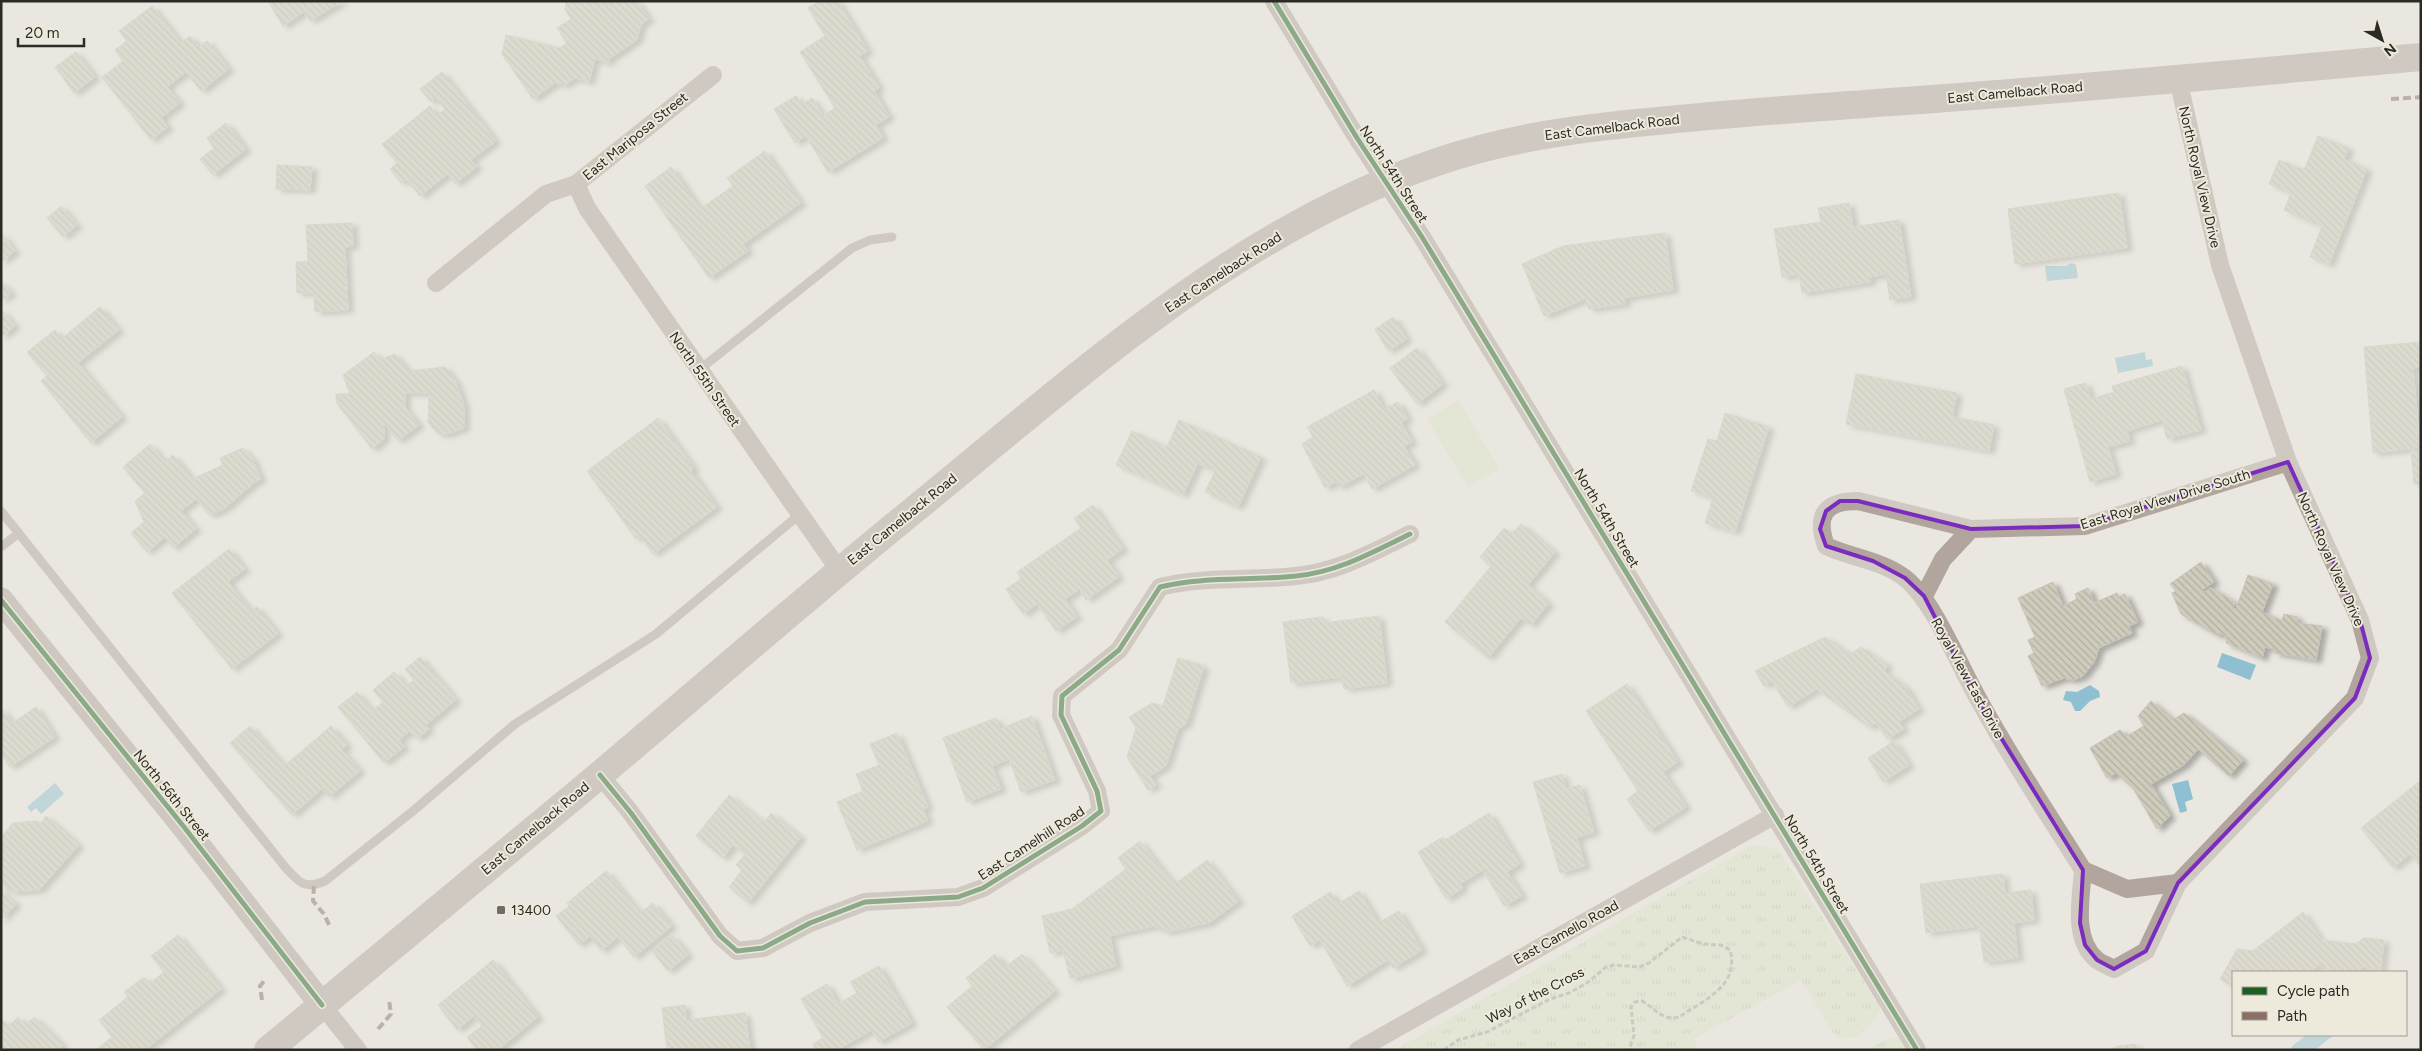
<svg xmlns="http://www.w3.org/2000/svg" width="2422" height="1051" font-family="Figtree,sans-serif">
  <style>
    .grass { fill: url(#grass-tufts) }
    .pitch { fill: #dce3cb }
    .water { fill: #8ec0d2 }
    .building { fill: url(#building-back-hatch); stroke: #c4c3bd; filter: url(#shadow) }
    .lines { fill: none; stroke-linecap: round; stroke-linejoin: round }
    .path { stroke: #ada49e; stroke-width: 3; stroke-dasharray: 5 2.5; stroke-linecap: butt }
    .service { stroke: #b2a59e; stroke-width: 9 }
    .minor { stroke: #b2a59e; stroke-width: 18 }
    .secondary { stroke: #b0a39c; stroke-width: 25 }
    .primary { stroke: #b2a59e; stroke-width: 28 }
    .quiet { stroke: #8d6e63; stroke-width: 4; stroke-dasharray: 8 4; stroke-linecap: butt }
    .cycleway-casing { stroke: #edeadb; stroke-width: 8 }
    .cycleway { stroke: #1b5e20; stroke-width: 5 }
    .marked { fill: none; stroke: #7b2cbf; stroke-width: 4; stroke-linejoin: round }
    .poi-dot { fill: #6e6c65; stroke: #edeadb; stroke-width: 2 }
    .labels { text-anchor: middle; stroke-width: 4; stroke-linejoin: round; paint-order: stroke }
    .street-label { font-size: 14px; fill: #2b2a24; stroke: #edeadb }
    .poi-label { font-size: 14px; fill: #2b2a24; stroke: #edeadb; text-anchor: start }
  </style>
  <defs>
    <pattern id="grass-tufts" width="24" height="20" patternUnits="userSpaceOnUse" patternTransform="scale(1.25)"><rect width="24" height="20" fill="#dce3cb"/><path d="M3 7l-1-3M5 7V3M7 7l1-3M15 17l-1-3M17 17v-4M19 17l1-3" fill="none" stroke="#bdc3ae"/></pattern>
    <pattern id="building-back-hatch" width="6" height="6" patternUnits="userSpaceOnUse" patternTransform="scale(1.25)"><rect width="6" height="6" fill="#cfccbc"/><path d="M-1 5l2 2M0 0l6 6M5-1l2 2" fill="none" stroke="#b2afa1"/></pattern>
    <filter id="shadow"><feDropShadow dx="5.5" dy="3" stdDeviation="2.5" flood-color="#0004"/></filter>
  </defs>
  <rect width="100%" height="100%" fill="#e9e7df"/>
  <path class="grass" d="M 1752,845 L 1777,848 L 1881,1008 C 1872,1025 1859,1042 1837,1038 L 1801,980 L 1694,1039 L 1698,1050 L 1395,1050 Z
    M 1898,1037 L 1906,1050 L 1869,1050 L 1887,1038 Z"/>
  <path class="pitch" d="M 1458,400 L 1499,468 L 1468,487 L 1427,419 Z"/>
  <path class="water" d="M 2071,263 L 2076,265 L 2078,278 L 2047,281 L 2045,266 L 2066,266 Z
    M 2145,352 L 2146,360 L 2152,359 L 2153,366 L 2118,373 L 2115,358 Z
    M 2222,653 L 2256,665 L 2250,680 L 2217,667 Z
    M 2090,685 L 2099,691 L 2100,697 L 2090,701 L 2080,711 L 2075,711 L 2071,702 L 2063,700 L 2066,691 L 2077,692 Z
    M 2188,780 L 2193,799 L 2185,802 L 2187,811 L 2180,813 L 2172,784 Z
    M 55,783 L 64,794 L 41,814 L 36,808 L 31,812 L 27,807 Z
    M 2306,1035 L 2334,1035 L 2315,1050 L 2293,1050 L 2291,1047 Z"/>
  <path class="building" d="M 268,1 L 343,1 L 310,21 L 304,12 L 283,26 Z
    M 566,1 L 637,1 L 649,19 L 641,25 L 637,40 L 609,59 L 609,63 L 595,59 L 589,82 L 575,78 L 565,85 L 555,83 L 533,99 L 502,54 L 506,35 L 560,48 L 567,43 L 557,28 L 571,19 L 565,9 Z
    M 819,1 L 838,1 L 868,51 L 860,56 L 879,88 L 874,91 L 889,117 L 876,125 L 883,138 L 828,172 L 806,136 L 795,143 L 774,109 L 796,96 L 801,105 L 812,98 L 823,116 L 835,108 L 800,52 L 825,36 L 808,8 Z
    M 152,6 L 181,43 L 190,36 L 199,47 L 207,41 L 229,69 L 201,91 L 186,72 L 167,87 L 180,103 L 161,118 L 168,127 L 151,140 L 102,77 L 123,61 L 115,50 L 127,41 L 119,31 Z
    M 76,52 L 95,77 L 74,93 L 55,67 Z
    M 442,72 L 496,141 L 471,160 L 477,167 L 455,184 L 448,174 L 420,196 L 406,179 L 401,183 L 390,169 L 397,163 L 382,144 L 430,106 L 437,116 L 445,109 L 436,98 L 431,102 L 420,89 Z
    M 226,123 L 246,149 L 213,175 L 200,159 L 214,148 L 207,138 Z
    M 2318,136 L 2349,148 L 2344,159 L 2367,169 L 2329,264 L 2310,257 L 2322,226 L 2284,210 L 2291,193 L 2269,184 L 2279,160 L 2304,170 Z
    M 765,151 L 801,203 L 743,244 L 748,251 L 709,278 L 645,186 L 671,167 L 700,209 L 733,186 L 727,178 Z
    M 277,165 L 312,167 L 310,190 L 276,189 Z
    M 2119,193 L 2127,248 L 2015,264 L 2008,209 Z
    M 1849,203 L 1853,227 L 1899,220 L 1911,297 L 1890,300 L 1886,274 L 1870,277 L 1871,282 L 1802,293 L 1799,274 L 1782,277 L 1774,229 L 1821,222 L 1818,208 Z
    M 61,206 L 77,225 L 63,237 L 47,218 Z
    M 352,223 L 353,246 L 345,247 L 348,310 L 315,312 L 314,293 L 297,293 L 296,262 L 308,262 L 306,225 Z
    M 1,233 L 15,251 L 1,262 Z
    M 1665,233 L 1673,290 L 1624,298 L 1625,304 L 1589,309 L 1585,299 L 1544,316 L 1522,264 L 1563,246 Z
    M 1,281 L 11,293 L 1,301 Z
    M 100,307 L 119,330 L 78,363 L 122,417 L 91,443 L 41,381 L 47,376 L 27,352 L 55,330 L 61,339 Z
    M 1,309 L 15,326 L 1,337 Z
    M 1393,317 L 1407,339 L 1388,351 L 1375,329 Z
    M 2421,342 L 2421,367 L 2413,368 L 2420,448 L 2373,453 L 2364,347 Z
    M 1417,348 L 1443,384 L 1417,404 L 1390,368 Z
    M 374,352 L 380,360 L 395,354 L 408,371 L 445,367 L 455,380 L 464,405 L 464,428 L 448,434 L 438,434 L 428,422 L 429,393 L 405,393 L 405,407 L 419,425 L 398,441 L 384,423 L 384,439 L 372,449 L 336,402 L 336,394 L 350,394 L 343,375 Z
    M 2182,366 L 2201,430 L 2167,439 L 2162,420 L 2127,431 L 2130,441 L 2108,447 L 2116,474 L 2090,482 L 2064,389 L 2086,383 L 2091,399 L 2114,392 L 2112,386 Z
    M 1856,374 L 1957,393 L 1952,417 L 1994,425 L 1989,451 L 1846,424 Z
    M 1374,390 L 1384,409 L 1398,402 L 1408,419 L 1401,422 L 1412,442 L 1404,446 L 1415,465 L 1372,489 L 1364,474 L 1339,487 L 1336,482 L 1325,488 L 1302,444 L 1313,437 L 1307,427 Z
    M 1725,413 L 1769,427 L 1735,532 L 1705,523 L 1713,498 L 1691,491 L 1708,439 L 1717,441 Z
    M 658,418 L 694,468 L 691,471 L 717,507 L 653,554 L 640,536 L 636,539 L 587,471 Z
    M 1179,420 L 1261,457 L 1238,507 L 1205,492 L 1215,471 L 1198,463 L 1183,495 L 1116,465 L 1132,431 L 1167,447 Z
    M 150,444 L 165,462 L 173,455 L 192,479 L 223,465 L 220,458 L 243,448 L 252,458 L 261,479 L 255,482 L 224,509 L 209,515 L 196,499 L 181,511 L 196,529 L 173,548 L 165,537 L 147,552 L 131,533 L 144,522 L 135,501 L 145,493 L 123,467 Z
    M 2411,451 L 2421,451 L 2421,484 L 2414,484 Z
    M 1093,505 L 1123,549 L 1107,560 L 1119,577 L 1086,600 L 1080,589 L 1065,599 L 1077,617 L 1056,631 L 1037,604 L 1023,614 L 1006,589 L 1021,579 L 1017,572 L 1081,528 L 1074,518 Z
    M 1521,524 L 1555,552 L 1528,585 L 1549,603 L 1531,625 L 1521,618 L 1488,658 L 1445,622 L 1491,566 L 1480,557 L 1504,528 L 1512,534 Z
    M 229,549 L 245,569 L 228,582 L 251,611 L 257,607 L 278,634 L 232,669 L 172,593 Z
    M 2201,562 L 2214,582 L 2202,590 L 2204,592 L 2211,588 L 2236,603 L 2232,608 L 2236,609 L 2248,575 L 2273,584 L 2262,612 L 2282,621 L 2284,614 L 2297,617 L 2297,623 L 2322,626 L 2316,660 L 2275,653 L 2274,649 L 2265,647 L 2262,658 L 2226,643 L 2227,637 L 2220,633 L 2219,636 L 2181,614 L 2172,593 L 2176,591 L 2170,584 Z
    M 2053,582 L 2063,606 L 2077,599 L 2075,594 L 2088,588 L 2094,603 L 2117,593 L 2119,597 L 2125,594 L 2138,622 L 2129,626 L 2132,633 L 2099,648 L 2094,662 L 2083,676 L 2073,680 L 2064,678 L 2042,686 L 2028,656 L 2034,653 L 2028,640 L 2035,637 L 2018,598 Z
    M 1379,616 L 1387,683 L 1344,689 L 1342,677 L 1291,683 L 1283,622 L 1323,617 L 1324,623 Z
    M 1825,637 L 1850,654 L 1861,647 L 1888,665 L 1884,671 L 1905,686 L 1919,709 L 1899,722 L 1904,729 L 1887,739 L 1876,723 L 1869,727 L 1817,689 L 1788,707 L 1772,681 L 1764,686 L 1755,671 Z
    M 420,657 L 456,700 L 426,725 L 429,729 L 417,739 L 410,731 L 399,740 L 404,747 L 384,763 L 338,707 L 357,692 L 372,711 L 383,702 L 373,690 L 394,672 L 406,686 L 414,680 L 405,669 Z
    M 1178,658 L 1204,666 L 1186,724 L 1178,729 L 1166,766 L 1150,776 L 1156,785 L 1148,790 L 1127,757 L 1136,728 L 1129,717 L 1152,703 L 1163,706 Z
    M 1627,684 L 1678,762 L 1663,772 L 1686,807 L 1649,831 L 1627,799 L 1638,791 L 1586,711 Z
    M 2151,701 L 2173,720 L 2184,713 L 2243,760 L 2229,776 L 2198,749 L 2184,765 L 2151,784 L 2170,816 L 2157,829 L 2133,788 L 2116,773 L 2107,778 L 2090,748 L 2120,730 L 2127,736 L 2144,726 L 2138,716 Z
    M 36,707 L 55,737 L 10,767 L 1,754 L 1,708 L 12,723 Z
    M 1032,716 L 1055,780 L 1021,792 L 1009,759 L 992,766 L 1001,789 L 967,802 L 943,738 L 996,718 L 1000,729 Z
    M 250,726 L 284,766 L 331,726 L 347,745 L 342,750 L 360,771 L 329,797 L 322,789 L 292,815 L 230,743 Z
    M 897,733 L 928,807 L 923,809 L 928,821 L 857,850 L 837,802 L 863,791 L 856,774 L 879,765 L 870,744 Z
    M 1894,741 L 1909,765 L 1883,782 L 1868,758 Z
    M 1562,774 L 1566,789 L 1580,785 L 1594,832 L 1577,838 L 1585,866 L 1560,873 L 1533,782 Z
    M 2421,780 L 2421,867 L 2410,854 L 2393,868 L 2361,828 Z
    M 729,795 L 764,823 L 771,813 L 801,837 L 748,903 L 729,887 L 742,870 L 736,865 L 745,854 L 733,845 L 723,858 L 696,836 Z
    M 1489,813 L 1520,864 L 1507,872 L 1522,896 L 1504,906 L 1483,870 L 1460,884 L 1463,888 L 1446,899 L 1418,852 L 1443,837 L 1445,840 Z
    M 46,816 L 79,845 L 39,890 L 12,892 L 3,884 L 3,893 L 16,904 L 1,920 L 1,837 L 13,823 L 37,821 L 40,824 Z
    M 1140,841 L 1172,882 L 1179,881 L 1207,860 L 1239,901 L 1209,923 L 1167,932 L 1154,926 L 1110,936 L 1116,966 L 1070,979 L 1063,950 L 1050,953 L 1042,916 L 1072,909 L 1126,869 L 1118,858 Z
    M 606,871 L 640,913 L 653,903 L 672,926 L 634,957 L 618,937 L 601,951 L 590,936 L 579,945 L 556,916 L 569,906 L 567,903 Z
    M 2003,874 L 2005,893 L 2031,890 L 2034,920 L 2014,923 L 2018,958 L 1984,962 L 1979,926 L 1926,933 L 1920,884 Z
    M 1359,891 L 1378,923 L 1399,911 L 1422,950 L 1393,968 L 1388,960 L 1347,986 L 1320,940 L 1310,946 L 1292,916 L 1330,892 L 1338,904 Z
    M 2303,912 L 2321,940 L 2356,944 L 2364,938 L 2384,940 L 2381,970 L 2363,967 L 2357,972 L 2346,972 L 2328,970 L 2319,965 L 2311,972 L 2233,972 L 2233,987 L 2220,979 L 2237,949 L 2253,951 Z
    M 178,935 L 221,989 L 145,1050 L 96,1050 L 112,1037 L 99,1020 L 128,997 L 124,992 L 144,977 L 150,983 L 164,972 L 151,956 Z
    M 672,935 L 688,955 L 668,971 L 652,951 Z
    M 995,954 L 1006,967 L 1022,954 L 1055,991 L 984,1050 L 947,1007 L 972,986 L 966,978 Z
    M 493,960 L 538,1017 L 498,1050 L 477,1050 L 467,1037 L 482,1026 L 474,1016 L 457,1030 L 438,1005 Z
    M 879,966 L 912,1023 L 878,1042 L 872,1030 L 837,1050 L 816,1050 L 813,1044 L 823,1038 L 801,999 L 827,984 L 838,1004 L 857,993 L 850,982 Z
    M 685,1005 L 686,1020 L 745,1013 L 750,1050 L 667,1050 L 662,1008 Z
    M 18,1017 L 26,1025 L 34,1017 L 63,1045 L 60,1047 L 63,1050 L 1,1050 L 1,1019 L 9,1026 Z
    M 2135,1044 L 2139,1050 L 2109,1050 L 2118,1046 Z"/>
  <g class="lines">
    <path class="path" d="M 1444,1050 L 1458,1040 L 1487,1032 L 1550,999 L 1569,993 L 1587,983 L 1606,967 L 1614,965 L 1639,967 L 1649,963 L 1682,937 L 1704,944 L 1721,945 L 1730,950 C 1740,986 1704,1000 1679,1017 C 1662,1021 1656,1009 1642,1001 L 1635,1002 L 1631,1007 L 1634,1035 L 1629,1050"/>
    <path class="service" d="M 699,370 L 852,248 L 870,240 L 892,237
      M 1,511 L 285,867 C 299,882 304,890 325,881 L 413,811 L 515,724 L 656,634 L 799,515
      M 1,547 L 19,533"/>
    <path class="minor" d="M 1274,1 L 1357,138 L 1422,237 L 1917,1050
      M 576,184 L 587,208 L 839,570
      M 436,283 L 546,194 L 576,184 L 713,75
      M 1924,596 L 1943,559 L 1971,529
      M 600,775 L 631,813 L 720,936 L 737,951 L 763,948 L 810,923 L 865,902 L 958,897 L 983,888 L 1082,826 L 1101,811 L 1097,791 L 1061,715 L 1062,696 L 1119,650 L 1160,587 C 1204,576 1251,581 1296,576 C 1338,572 1373,552 1410,534
      M 2083,870 L 2127,889 L 2178,883 L 2355,698 L 2370,658 L 2360,620 L 2288,462 L 2220,265 L 2178,79
      M 2083,870 C 2048,814 2011,759 1980,702 C 1960,668 1935,603 1906,579 C 1884,561 1852,558 1826,546 C 1815,515 1825,501 1858,501 L 1971,529 L 2085,526 L 2288,462
      M 2083,870 C 2081,898 2072,940 2097,960 C 2102,964 2109,966 2114,969 L 2146,951 L 2178,883
      M 322,1005 L 358,1050
      M 1358,1050 L 1775,815"/>
    <path class="secondary" d="M 1,600 L 184,827 L 322,1005"/>
    <path class="primary" d="M 268,1050 C 379,957 491,866 602,773 C 706,685 808,596 914,510 C 1076,378 1236,230 1437,162 C 1512,136 1590,127 1668,120 C 1742,112 1816,108 1890,102 C 2067,90 2244,73 2421,57"/>
    <path class="quiet" d="M 2391,99 L 2421,97
      M 314,886 L 313,901 L 324,914 L 330,927
      M 262,1000 L 260,986 L 266,979
      M 378,1029 L 391,1014 L 389,1000"/>
    <g class="cycleway-casing">
      <path id="cycleway" d="M 1274,1 L 1357,138 L 1422,237 L 1917,1050
        M 1,600 L 184,827 L 322,1005
        M 600,775 L 631,813 L 720,936 L 737,951 L 763,948 L 810,923 L 865,902 L 958,897 L 983,888 L 1082,826 L 1101,811 L 1097,791 L 1061,715 L 1062,696 L 1119,650 L 1160,587 C 1204,576 1251,581 1296,576 C 1338,572 1373,552 1410,534"/>
    </g>
    <use href="#cycleway" class="cycleway"/>
  </g>
  <path d="M0 0H2422V1051H0ZM 2288,462 L 2360,620 L 2370,658 L 2355,698 L 2178,883 L 2146,951 L 2114,969 L 2097,960 L 2085,945 L 2080,923 L 2083,870 L 1980,704 L 1924,596 L 1905,578 L 1873,561 L 1826,546 L 1820,529 L 1826,511 L 1840,501 L 1858,501 L 1971,529 L 2085,526 Z" fill="#e9e7df" fill-opacity=".55" fill-rule="evenodd"/>
  <path class="marked" d="M 2288,462 L 2360,620 L 2370,658 L 2355,698 L 2178,883 L 2146,951 L 2114,969 L 2097,960 L 2085,945 L 2080,923 L 2083,870 L 1980,704 L 1924,596 L 1905,578 L 1873,561 L 1826,546 L 1820,529 L 1826,511 L 1840,501 L 1858,501 L 1971,529 L 2085,526 Z"/>
  <rect class="poi-dot" x="496" y="905" width="10" height="10" rx="2.5"/>
  <g class="labels">
    <g class="street-label">
      <text transform="translate(2015 92) rotate(-5)" y="5">East Camelback Road</text>
      <text transform="translate(1612 127) rotate(-7)" y="5">East Camelback Road</text>
      <text transform="translate(635 136) rotate(-39)" y="5">East Mariposa Street</text>
      <text transform="translate(1394 174) rotate(57)" y="5">North 54th Street</text>
      <text transform="translate(2200 177) rotate(77)" y="5">North Royal View Drive</text>
      <text transform="translate(1223 272) rotate(-33)" y="5">East Camelback Road</text>
      <text transform="translate(705 379) rotate(55)" y="5">North 55th Street</text>
      <text transform="translate(2165 499) rotate(-17)" y="5">East Royal View Drive South</text>
      <text transform="translate(1607 518) rotate(59)" y="5">North 54th Street</text>
      <text transform="translate(902 519) rotate(-39)" y="5">East Camelback Road</text>
      <text transform="translate(2331 559) rotate(66)" y="5">North Royal View Drive</text>
      <text transform="translate(1968 678) rotate(61)" y="5">Royal View East Drive</text>
      <text transform="translate(172 795) rotate(51)" y="5">North 56th Street</text>
      <text transform="translate(535 828) rotate(-40)" y="5">East Camelback Road</text>
      <text transform="translate(1031 843) rotate(-33)" y="5">East Camelhill Road</text>
      <text transform="translate(1817 864) rotate(59)" y="5">North 54th Street</text>
      <text transform="translate(1566 932) rotate(-29)" y="5">East Camello Road</text>
      <text transform="translate(1535 995) rotate(-27)" y="5">Way of the Cross</text>
    </g>
    <g class="poi-label">
      <text x="511" y="915">13400</text>
    </g>
  </g>
  <rect width="2422" height="1051" fill="none" stroke="#2b2a24" stroke-width="5"/>
  <rect x="2232" y="971" width="175" height="65" fill="#edeadb" stroke="#9f9d92"/>
  <rect x="2242" y="987" width="25" height="8" fill="#1b5e20" stroke="#9f9d92"/>
  <text x="2277" y="996" font-size="15" fill="#2b2a24">Cycle path</text>
  <rect x="2242" y="1012" width="25" height="8" fill="#8d6e63" stroke="#9f9d92"/>
  <text x="2277" y="1021" font-size="15" fill="#2b2a24">Path</text>
  <g transform="translate(2382 40) rotate(141)" stroke="#edeadb" stroke-width="4" paint-order="stroke">
  <path d="M0-4L9 19L0 12L-9 19Z" fill="#2b2a24"/>
  <text y="-8" font-size="14" font-weight="bold" text-anchor="middle" fill="#2b2a24">N</text>
  </g>
  <path d="M18 38v8h66v-8" fill="none" stroke="#2b2a24" stroke-width="2.5"/>
  <text x="25" y="38" font-size="15" fill="#2b2a24" stroke="#edeadb" stroke-width="4" paint-order="stroke">20 m</text>
</svg>
